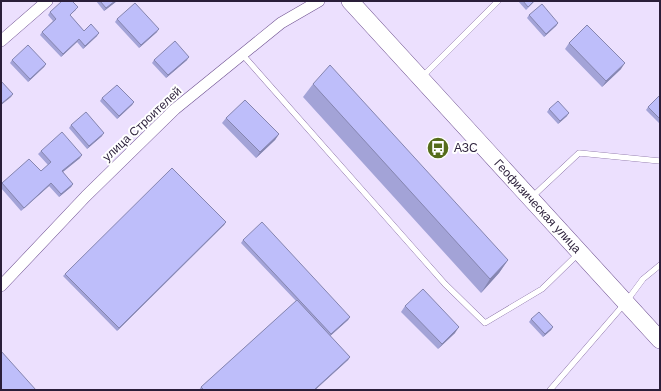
<svg xmlns="http://www.w3.org/2000/svg" width="661" height="391" font-family="Arial,sans-serif">
  <style>
    .lines { fill: none; stroke-linecap: round; stroke-linejoin: round }
    .service-casing { stroke: #6e5090; stroke-width: 6 }
    .minor-casing { stroke: #6e5090; stroke-width: 12 }
    .primary-casing { stroke: #6e5090; stroke-width: 18 }
    .service { stroke: #fff; stroke-width: 5.5 }
    .minor { stroke: #fff; stroke-width: 11 }
    .primary { stroke: #fff; stroke-width: 17 }
    .wall { fill: #a3a3d7 }
    .shaded-wall { fill: #8585af }
    .building { fill: #bebefa; stroke: #8585af }
    .labels { text-anchor: middle; stroke-width: 4; stroke-linejoin: round; paint-order: stroke }
    .street-label { font-size: 12px; fill: #2a1e39; stroke: #fff }
    .poi-label { font-size: 12px; fill: #2a1e39; stroke: #fff; text-anchor: start }
  </style>
  <rect width="100%" height="100%" fill="#ece0fe"/>
  <g class="lines">
    <g class="service-casing">
      <path id="service" d="M 242,54 L 445,284 L 485,323 L 542,289 L 578,254
        M 422,77 L 498,1
        M 532,197 L 579,153 L 660,161
        M 550,390 L 626,302 L 643,279 L 660,265"/>
    </g>
    <g class="minor-casing">
      <path id="minor" d="M 1,41 L 47,1
        M 1,286 L 86,196 L 175,109 L 281,23 L 319,1"/>
    </g>
    <g class="primary-casing">
      <g id="primary">
        <path id="s1" d="M 350,1 L 660,340"/>
      </g>
    </g>
    <use href="#service" class="service"/>
    <use href="#minor" class="minor"/>
    <use href="#primary" class="primary"/>
  </g>
  <path class="wall" d="M 96,1 L 117,1 L 104,11 Z
    M 518,1 L 535,1 L 526,10 Z
    M 76,10 L 70,15 L 84,31 L 97,36 L 83,49 L 77,42 L 61,57 L 40,35 L 42,32 L 53,21 L 48,15 L 50,12 Z
    M 529,15 L 558,23 L 556,26 L 544,37 L 527,18 Z
    M 117,19 L 157,32 L 139,48 L 115,22 Z
    M 569,43 L 621,69 L 602,87 L 565,49 Z
    M 12,60 L 46,64 L 44,67 L 28,82 L 10,63 Z
    M 154,60 L 187,60 L 166,78 L 152,63 Z
    M 313,84 L 508,260 L 499,273 L 481,293 L 303,97 Z
    M 660,95 L 660,124 L 646,110 L 648,107 Z
    M 102,98 L 134,102 L 132,105 L 117,119 L 100,101 Z
    M 549,109 L 567,116 L 558,124 L 547,112 Z
    M 226,118 L 279,134 L 275,140 L 256,158 L 222,123 Z
    M 71,125 L 102,136 L 87,149 L 69,128 Z
    M 41,151 L 80,158 L 63,172 L 73,184 L 71,187 L 59,197 L 49,186 L 21,211 L 1,188 L 1,184 L 2,183 L 41,171 L 48,165 L 38,154 Z
    M 226,222 L 224,225 L 117,331 L 63,276 L 65,274 Z
    M 243,240 L 350,317 L 348,320 L 330,336 L 350,357 L 348,360 L 315,390 L 199,390 L 201,387 L 296,301 L 241,243 Z
    M 405,306 L 455,333 L 438,349 L 401,312 Z
    M 531,319 L 553,327 L 551,330 L 543,337 L 529,322 Z"/>
  <path class="shaded-wall" d="M 115,1 L 117,1 L 104,11 L 106,8 Z
    M 558,23 L 556,26 L 544,37 L 546,34 Z
    M 159,29 L 157,32 L 139,48 L 141,45 Z
    M 99,33 L 97,36 L 83,49 L 85,46 Z
    M 79,39 L 77,42 L 61,57 L 63,54 Z
    M 189,57 L 187,60 L 166,78 L 168,75 Z
    M 625,63 L 621,69 L 602,87 L 606,81 Z
    M 46,64 L 44,67 L 28,82 L 30,79 Z
    M 13,94 L 11,97 L 1,105 L 1,104 Z
    M 134,102 L 132,105 L 117,119 L 119,116 Z
    M 569,113 L 567,116 L 558,124 L 560,121 Z
    M 104,133 L 102,136 L 87,149 L 89,146 Z
    M 279,134 L 275,140 L 256,158 L 260,152 Z
    M 82,155 L 80,158 L 60,174 L 62,171 Z
    M 51,183 L 49,186 L 21,211 L 24,208 Z
    M 73,184 L 71,187 L 59,197 L 61,194 Z
    M 226,222 L 224,225 L 117,331 L 119,328 Z
    M 508,260 L 499,273 L 481,293 L 490,279 Z
    M 350,317 L 348,320 L 329,337 L 331,334 Z
    M 459,327 L 455,333 L 438,349 L 442,344 Z
    M 553,327 L 551,330 L 543,337 L 545,334 Z
    M 350,357 L 348,360 L 315,390 L 314,390 Z"/>
  <path class="building" d="M 62,1 L 72,1 L 78,7 L 70,15 L 84,31 L 91,24 L 99,33 L 85,46 L 79,39 L 63,54 L 42,32 L 56,19 L 50,12 Z
    M 100,1 L 115,1 L 106,8 Z
    M 523,1 L 534,1 L 528,7 Z
    M 135,3 L 159,29 L 141,45 L 117,19 Z
    M 542,4 L 558,23 L 546,34 L 529,15 Z
    M 587,25 L 625,63 L 606,81 L 569,43 Z
    M 175,41 L 189,57 L 168,75 L 154,60 Z
    M 28,45 L 46,64 L 30,79 L 12,60 Z
    M 330,65 L 508,260 L 490,279 L 313,84 Z
    M 1,81 L 13,94 L 1,104 Z
    M 117,85 L 134,102 L 119,116 L 102,98 Z
    M 660,95 L 660,119 L 648,107 Z
    M 245,100 L 279,134 L 260,152 L 226,118 Z
    M 558,101 L 569,113 L 560,121 L 549,109 Z
    M 86,112 L 104,133 L 89,146 L 71,125 Z
    M 62,132 L 82,155 L 62,171 L 73,184 L 61,194 L 51,183 L 24,208 L 2,183 L 29,159 L 41,171 L 51,162 L 41,151 Z
    M 172,168 L 226,222 L 119,328 L 65,274 Z
    M 262,222 L 350,317 L 331,334 L 243,240 Z
    M 423,289 L 459,327 L 442,344 L 405,306 Z
    M 297,300 L 350,357 L 314,390 L 204,390 L 201,387 Z
    M 539,312 L 553,327 L 545,334 L 531,319 Z
    M 1,351 L 36,390 L 1,390 Z"/>
  <defs>
    <g id="bus-disc" transform="scale(1.15)"><circle r="9.5" fill="#556c1b" stroke="#fff"/><path d="M-5-6H5V4H4V6H2V4H-2V6H-4V4H-5ZM-3.5-4V0h7V-4ZM-3.5 1.2v1.5H-2V1.2ZM2 1.2v1.5H3.5V1.2Z" fill="#fff"/></g>
  </defs>
  <g fill-rule="evenodd">
    <use href="#bus-disc" x="438" y="148"/>
  </g>
  <g class="labels">
    <g class="street-label">
      <text transform="translate(142 124) rotate(-43)" y="4">улица Строителей</text>
      <text dy="4" stroke="none"><textPath href="#s1" startOffset="278">Геофизическая улица</textPath></text>
    </g>
    <g class="poi-label">
      <text x="454" y="152">АЗС</text>
    </g>
  </g>
  <rect width="661" height="391" fill="none" stroke="#2a1e39" stroke-width="4"/>
</svg>
